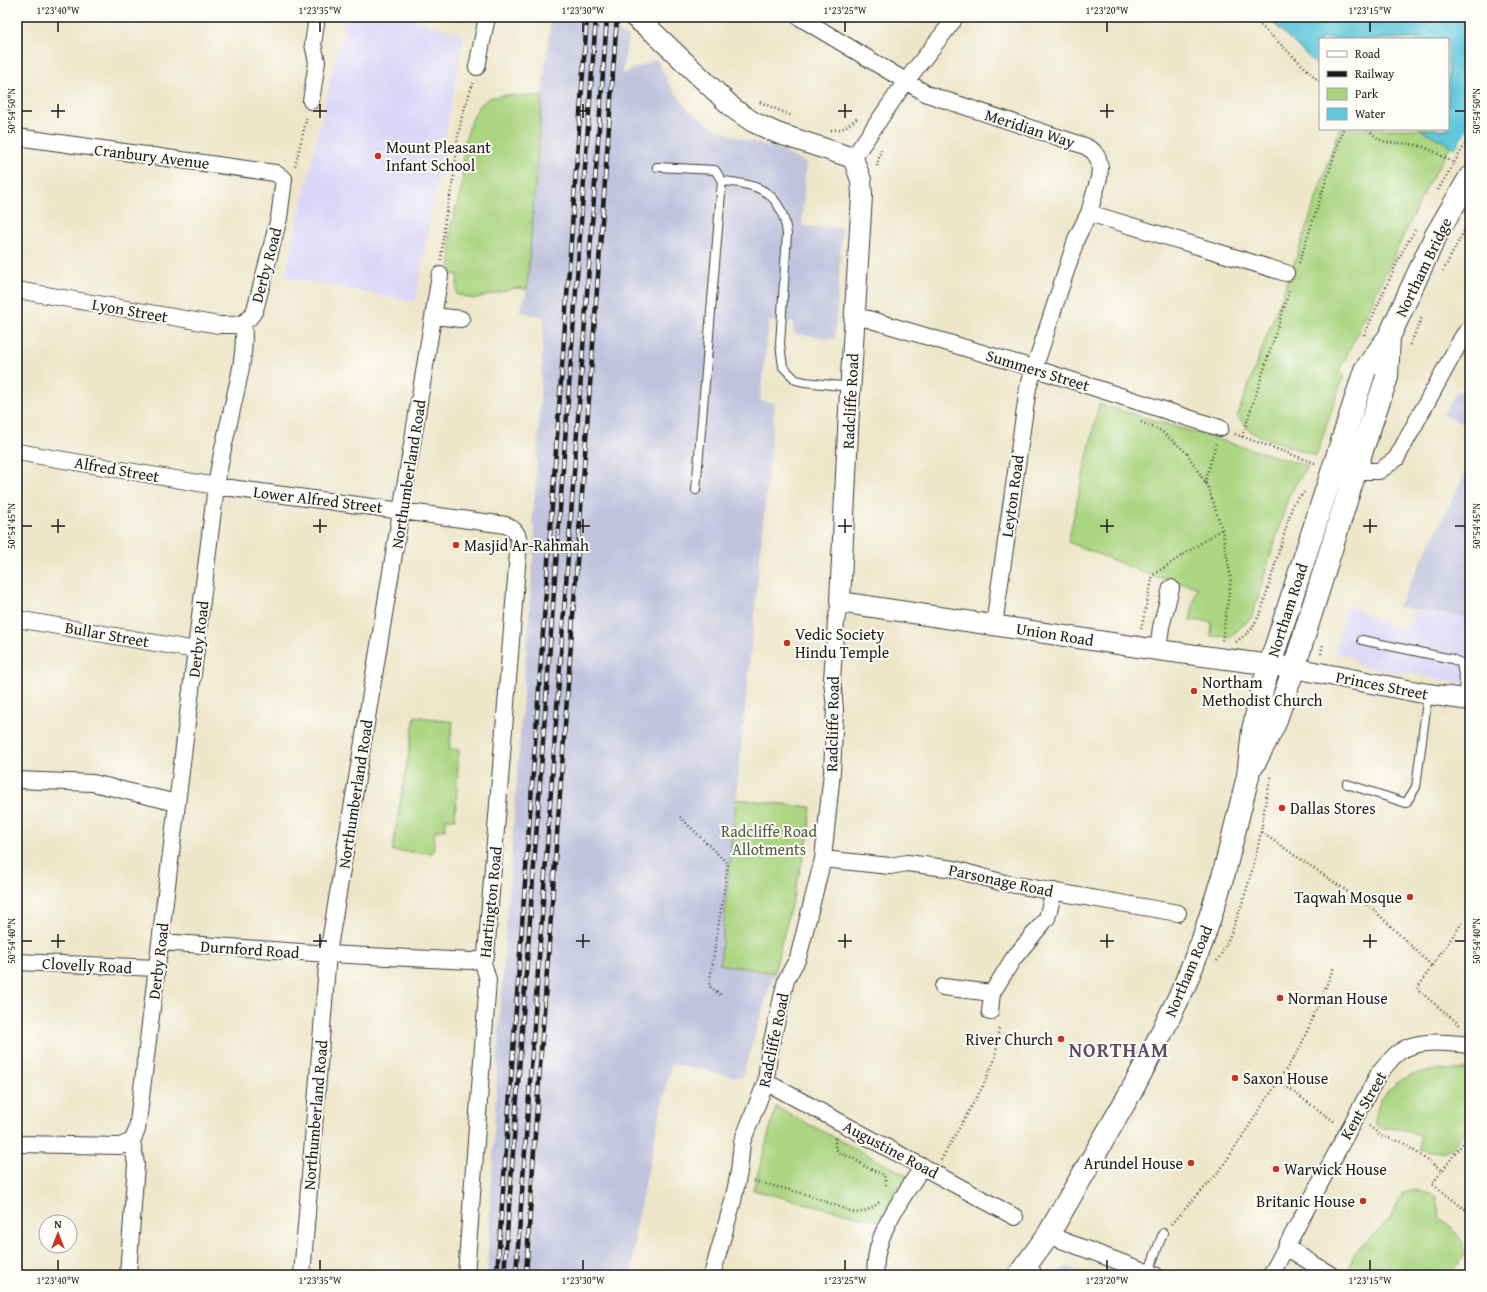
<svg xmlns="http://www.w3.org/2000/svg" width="1487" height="1292" font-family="'Gentium Book Plus',serif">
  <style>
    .built { fill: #dbd6f7 }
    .industrial { fill: #c1c2dd }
    .green { fill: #abd581; stroke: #64784e }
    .water { fill: #5fc7db; stroke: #3e727c }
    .pier { fill: #ede6c9 }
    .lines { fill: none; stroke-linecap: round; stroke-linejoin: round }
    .service-casing { stroke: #3b3a36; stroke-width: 10 }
    .minor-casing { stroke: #3b3a36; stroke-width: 18 }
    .tertiary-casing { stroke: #3b3a36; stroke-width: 22 }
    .primary-casing { stroke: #3b3a36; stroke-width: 24 }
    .path { stroke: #3b3a36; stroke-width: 2.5; stroke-dasharray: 1 3; stroke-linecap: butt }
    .service { stroke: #fff; stroke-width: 8 }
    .minor { stroke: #fff; stroke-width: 16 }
    .tertiary { stroke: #fff; stroke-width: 20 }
    .primary { stroke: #fff; stroke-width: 22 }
    .rail-casing { stroke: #1c1c1c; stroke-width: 4.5 }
    .rail { stroke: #fdfcf7; stroke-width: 3; stroke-dasharray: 9; stroke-linecap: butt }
    .path-bridge { stroke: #3b3a36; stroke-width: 2.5; stroke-dasharray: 1 3; stroke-linecap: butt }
    .ticks { fill: none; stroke: #1c1c1c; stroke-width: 1.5 }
    .poi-dot { fill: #c8321e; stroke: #fdfcf7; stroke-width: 1.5 }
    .labels { text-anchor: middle; stroke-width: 4; stroke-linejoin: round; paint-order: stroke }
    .street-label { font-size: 16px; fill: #1c1c1c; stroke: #fdfcf7 }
    .poi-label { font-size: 16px; fill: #1c1c1c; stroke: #fdfcf7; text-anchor: start }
    .park-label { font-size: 16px; fill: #4e5d3f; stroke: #fdfcf7 }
    .district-label { font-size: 20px; font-weight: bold; letter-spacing: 1px; fill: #5b4d64; stroke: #fdfcf7 }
    .neatline { fill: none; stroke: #1c1c1c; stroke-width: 1.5 }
    .ticks-label { font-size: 10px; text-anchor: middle; fill: #1c1c1c }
  </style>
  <rect width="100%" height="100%" fill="#fdfcf7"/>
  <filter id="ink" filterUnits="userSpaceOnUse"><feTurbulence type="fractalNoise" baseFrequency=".025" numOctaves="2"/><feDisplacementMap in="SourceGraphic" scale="8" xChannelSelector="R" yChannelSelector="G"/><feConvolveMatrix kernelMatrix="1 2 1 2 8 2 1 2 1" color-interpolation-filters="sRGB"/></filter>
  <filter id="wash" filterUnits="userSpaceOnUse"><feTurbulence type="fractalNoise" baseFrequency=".012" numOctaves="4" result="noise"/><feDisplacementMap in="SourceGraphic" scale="16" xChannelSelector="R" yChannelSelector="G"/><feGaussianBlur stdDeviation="0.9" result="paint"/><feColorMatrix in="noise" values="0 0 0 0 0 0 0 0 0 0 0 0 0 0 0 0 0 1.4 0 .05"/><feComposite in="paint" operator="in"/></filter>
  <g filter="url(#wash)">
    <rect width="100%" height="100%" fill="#ede6c9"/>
    <path class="built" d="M 345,17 L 407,17 L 464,35 L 415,302 L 285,277 Z
      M 1347,605 L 1387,625 L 1407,628 L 1412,611 L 1470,618 L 1470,684 L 1358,665 L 1351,656 L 1335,653 Z"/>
    <path class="industrial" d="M 551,17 L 598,17 L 628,37 L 622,74 L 657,59 L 670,85 L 688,109 L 709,125 L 736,137 L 775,148 L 806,163 L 802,226 L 842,228 L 835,339 L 794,334 L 793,322 L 769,321 L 760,401 L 775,403 L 720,964 L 774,973 L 742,1078 L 671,1064 L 635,1230 L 632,1275 L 487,1275 L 501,994 L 535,531 L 532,521 L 536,482 L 544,317 L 520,312 L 527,289 L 542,96 Z
      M 1457,391 L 1470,394 L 1470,426 L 1443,415 Z
      M 1470,464 L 1470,618 L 1398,607 Z
      M 1064,1267 L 1095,1275 L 1058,1275 Z"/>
    <path class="green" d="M 505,95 L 542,96 L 527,289 L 515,288 L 473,299 L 456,294 L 458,275 L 451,274 L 450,229 L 462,186 L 464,144 L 471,122 L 479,106 L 489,98 Z
      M 1339,129 L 1448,129 L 1470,156 L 1451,146 L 1428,184 L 1339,372 L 1344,374 L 1316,456 L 1252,433 L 1237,416 L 1301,244 Z
      M 1099,404 L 1308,466 L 1289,495 L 1252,617 L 1230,637 L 1211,636 L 1212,622 L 1190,620 L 1197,587 L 1150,575 L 1068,542 Z
      M 415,716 L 453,722 L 449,749 L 459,750 L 455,819 L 446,819 L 445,830 L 435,830 L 433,853 L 392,851 Z
      M 736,799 L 811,807 L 809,834 L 774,973 L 720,964 Z
      M 1470,1068 L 1470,1124 L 1453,1147 L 1445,1151 L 1430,1152 L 1420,1149 L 1420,1135 L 1400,1129 L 1381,1128 L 1375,1124 C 1375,1094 1401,1074 1430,1071 C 1443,1069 1456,1070 1470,1068 Z
      M 776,1107 L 908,1176 L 877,1221 L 753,1190 Z
      M 1413,1189 L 1435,1195 L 1440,1218 L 1459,1236 L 1463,1243 L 1463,1257 L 1450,1275 L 1362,1275 L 1349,1267 L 1354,1253 L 1390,1219 L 1403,1193 Z"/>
    <path class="water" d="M 1267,17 L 1470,17 L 1470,156 L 1420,129 L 1448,129 L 1448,39 L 1320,39 L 1320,68 Z"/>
    <path class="pier" d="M 1470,124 L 1470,158 L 1455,150 Z"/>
  </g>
  <g filter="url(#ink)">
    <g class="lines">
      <g class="service-casing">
        <path id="service" d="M 657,167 L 715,170 L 722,181 C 761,184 782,193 787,234 L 780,344 L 783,367 L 796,380 L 805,382 L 850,387
          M 696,490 L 722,181
          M 1362,640 L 1452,659 L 1461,663 L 1464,681 L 1462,698
          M 1347,784 L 1406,803 L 1416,787 L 1428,694
          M 1030,1261 L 1039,1275
          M 1148,1273 L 1163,1233"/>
      </g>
      <g class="minor-casing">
        <path id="minor" d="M 799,17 L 927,94 L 1085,146 L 1093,151 L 1098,158 L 1100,168 L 1099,178 L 1089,213 L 1077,237 L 1028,388 L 994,625
          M 477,67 L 487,17
          M 311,101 L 317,62 L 313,44 L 317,17
          M 17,137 L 275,173 L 284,179 L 279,218 L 255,310 C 245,327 237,325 219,325 L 17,290
          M 853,158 L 906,81 L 953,21
          M 1089,213 L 1286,273
          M 434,316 L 461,319
          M 855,317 L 868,319 L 1033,368 L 1220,428
          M 17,452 L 216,486 L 506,525 C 514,529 517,532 519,541 L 486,955 L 482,959 L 471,961 L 328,954 L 161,942
          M 1345,471 L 1379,471 L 1396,459 L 1463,336 L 1470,328
          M 17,619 L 196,650
          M 1158,650 L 1161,627 L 1171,588
          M 17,780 L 93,783 L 177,803
          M 823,859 L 890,866 L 907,863 L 954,869 L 1004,883 L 1178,913
          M 17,962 L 157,968
          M 943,987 L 992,993 L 990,1012
          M 992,993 L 1013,959 L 1047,918 L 1054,891
          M 766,1082 L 1015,1217
          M 17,1144 L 120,1146 L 132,1141
          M 1048,1235 L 1155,1275
          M 1286,1247 L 1331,1275
          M 128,1275 L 136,1164 L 132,1141 L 137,1130 L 216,486 C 220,461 225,438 231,414 C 237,385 247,353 243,323
          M 302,1275 L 328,954 L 440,275
          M 466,1275 L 488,980 L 482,959
          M 712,1275 L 733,1201 L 739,1172 L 742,1142 L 766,1082 L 769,1054 L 786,980 L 798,958 L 823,859 L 832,772 L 835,709 L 832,680 L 836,621 L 840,602
          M 876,1275 C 871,1237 904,1196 923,1166
          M 1271,1275 L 1379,1073 C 1386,1066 1392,1057 1399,1052 C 1418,1038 1448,1043 1470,1045"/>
      </g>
      <g class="tertiary-casing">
        <path id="tertiary" d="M 634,17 L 653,32 L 734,109 L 753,122 L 777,133 L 853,158 L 861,180 L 862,196 L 849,410 L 840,602 L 1158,650 L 1294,668 L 1428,694 L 1470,700"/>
      </g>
      <g class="primary-casing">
        <path id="primary" d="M 1254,764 L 1274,725 L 1294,668 L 1361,453 L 1387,377 L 1389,337
          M 1019,1275 L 1048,1235 L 1132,1090 L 1156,1044 L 1184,987 L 1203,939 L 1224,873 L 1248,776 L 1253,730 L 1263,686 L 1365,370 L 1389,337 L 1435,237 L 1470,177"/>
      </g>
      <path class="path" d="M 1252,17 L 1320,82
        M 760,102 L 792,116
        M 1368,129 C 1385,149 1394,140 1416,145 C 1430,148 1444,157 1455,164
        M 831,130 L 842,129 L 858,118
        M 295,166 L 307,117
        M 877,166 L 881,149
        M 1464,231 L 1469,234 L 1470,232
        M 441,260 L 445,219 L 455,171 L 457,142 L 462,116 L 473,83
        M 1299,263 L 1343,129
        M 1443,271 L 1465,229
        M 1364,335 L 1402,252 L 1415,230
        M 1410,345 L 1422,317
        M 1141,422 L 1161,431 L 1186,452 L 1208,487 L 1222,529 L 1231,579 L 1222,641
        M 1235,434 L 1315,463
        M 1242,437 L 1290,289
        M 1205,483 L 1216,443
        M 1141,629 L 1153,575 L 1222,529
        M 1236,642 L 1251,630 L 1261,612 L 1293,504 L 1304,492
        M 1321,654 L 1323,643
        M 680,817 L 728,864 L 709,986 L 721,995
        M 1261,832 L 1373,909 L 1432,966 L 1417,989 L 1461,1026
        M 1217,961 C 1236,931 1255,866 1261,831 C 1264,812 1266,794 1272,775
        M 1432,966 L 1462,923
        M 1278,1081 L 1335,1122
        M 1369,1126 L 1383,1137 L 1402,1142 L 1442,1171
        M 1470,1134 L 1432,1184 L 1470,1213
        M 835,1138 L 835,1147 L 839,1153 L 853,1158 L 866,1167 L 884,1175 L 887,1188
        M 941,1160 L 982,1088 L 995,1059 L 999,1026
        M 754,1181 L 806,1194 L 855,1213 C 865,1212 872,1209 879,1202
        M 1465,1209 L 1470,1203
        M 1171,1224 L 1219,1172 L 1300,1048 L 1334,967"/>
      <use href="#service" class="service"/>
      <use href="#minor" class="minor"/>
      <use href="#tertiary" class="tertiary"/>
      <use href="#primary" class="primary"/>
      <g class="rail-casing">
        <path id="rail" d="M 497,1275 L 587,17
          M 504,1275 L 596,17
          M 516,1275 L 607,17
          M 526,1275 L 535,1134 L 617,17"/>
      </g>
      <use href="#rail" class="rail"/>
      <path class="path-bridge" d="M 1438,190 L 1470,136"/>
    </g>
  </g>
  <path class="ticks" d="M 58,22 L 58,32M 320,22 L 320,32M 583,22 L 583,32M 845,22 L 845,32M 1107,22 L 1107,32M 1370,22 L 1370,32M 58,104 L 58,118M 320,104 L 320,118M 583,104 L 583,118M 845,104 L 845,118M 1107,104 L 1107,118M 22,111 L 32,111M 51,111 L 65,111M 313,111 L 327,111M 576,111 L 590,111M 838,111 L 852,111M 1100,111 L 1114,111M 1455,111 L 1465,111M 58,519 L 58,533M 320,519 L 320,533M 583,519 L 583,533M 845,519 L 845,533M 1107,519 L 1107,533M 1370,519 L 1370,533M 22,526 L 32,526M 51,526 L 65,526M 313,526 L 327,526M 576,526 L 590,526M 838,526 L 852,526M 1100,526 L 1114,526M 1363,526 L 1377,526M 1455,526 L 1465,526M 58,934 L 58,948M 320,934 L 320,948M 583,934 L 583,948M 845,934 L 845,948M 1107,934 L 1107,948M 1370,934 L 1370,948M 22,941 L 32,941M 51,941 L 65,941M 313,941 L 327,941M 576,941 L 590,941M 838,941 L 852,941M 1100,941 L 1114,941M 1363,941 L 1377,941M 1455,941 L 1465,941M 58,1260 L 58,1270M 320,1260 L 320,1270M 583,1260 L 583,1270M 845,1260 L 845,1270M 1107,1260 L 1107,1270M 1370,1260 L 1370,1270"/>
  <g class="poi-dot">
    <circle cx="378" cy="156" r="4"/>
    <circle cx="456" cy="545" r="4"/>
    <circle cx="787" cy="643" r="4"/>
    <circle cx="1194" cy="691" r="4"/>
    <circle cx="1282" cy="808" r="4"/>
    <circle cx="1410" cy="897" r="4"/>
    <circle cx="1280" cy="998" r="4"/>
    <circle cx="1061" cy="1039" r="4"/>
    <circle cx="1235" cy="1078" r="4"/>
    <circle cx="1191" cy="1163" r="4"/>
    <circle cx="1276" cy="1169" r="4"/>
    <circle cx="1363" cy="1201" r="4"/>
  </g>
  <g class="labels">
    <g class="street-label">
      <text transform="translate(1030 128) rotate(18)" y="6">Meridian Way</text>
      <text transform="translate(152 156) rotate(7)" y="6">Cranbury Avenue</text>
      <text transform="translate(266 265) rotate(-75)" y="6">Derby Road</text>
      <text transform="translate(1423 267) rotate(-64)" y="6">Northam Bridge</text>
      <text transform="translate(130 310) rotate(10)" y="6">Lyon Street</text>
      <text transform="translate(1038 370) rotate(17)" y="6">Summers Street</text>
      <text transform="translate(850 401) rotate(-87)" y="6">Radcliffe Road</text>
      <text transform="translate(117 469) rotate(10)" y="6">Alfred Street</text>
      <text transform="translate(408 474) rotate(-81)" y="6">Northumberland Road</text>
      <text transform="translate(1012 496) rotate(-82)" y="6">Leyton Road</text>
      <text transform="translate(318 499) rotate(7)" y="6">Lower Alfred Street</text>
      <text transform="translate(1287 610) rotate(-72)" y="6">Northam Road</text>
      <text transform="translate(107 634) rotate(10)" y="6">Bullar Street</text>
      <text transform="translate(1055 634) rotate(9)" y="6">Union Road</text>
      <text transform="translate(198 639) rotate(-83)" y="6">Derby Road</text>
      <text transform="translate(1382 685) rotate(11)" y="6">Princes Street</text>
      <text transform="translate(832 724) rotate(-89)" y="6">Radcliffe Road</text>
      <text transform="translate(355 794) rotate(-81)" y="6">Northumberland Road</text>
      <text transform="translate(1001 880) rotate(12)" y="6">Parsonage Road</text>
      <text transform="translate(490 902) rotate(-84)" y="6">Hartington Road</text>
      <text transform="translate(250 949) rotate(4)" y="6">Durnford Road</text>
      <text transform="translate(158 961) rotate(-83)" y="6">Derby Road</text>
      <text transform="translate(87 965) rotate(3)" y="6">Clovelly Road</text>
      <text transform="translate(1188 971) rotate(-67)" y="6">Northam Road</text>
      <text transform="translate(773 1040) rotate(-78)" y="6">Radcliffe Road</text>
      <text transform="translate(1363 1105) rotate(-60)" y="6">Kent Street</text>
      <text transform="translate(315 1115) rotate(-85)" y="6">Northumberland Road</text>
      <text transform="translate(891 1149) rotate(28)" y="6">Augustine Road</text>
    </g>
    <g class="poi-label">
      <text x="386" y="153">Mount Pleasant<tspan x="386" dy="18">Infant School</tspan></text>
      <text x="464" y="551">Masjid Ar-Rahmah</text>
      <text x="795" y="640">Vedic Society<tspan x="795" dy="18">Hindu Temple</tspan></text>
      <text x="1202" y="688">Northam<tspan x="1202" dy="18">Methodist Church</tspan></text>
      <text x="1290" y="814">Dallas Stores</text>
      <text x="1402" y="903" text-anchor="end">Taqwah Mosque</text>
      <text x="1288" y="1004">Norman House</text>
      <text x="1053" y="1045" text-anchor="end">River Church</text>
      <text x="1243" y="1084">Saxon House</text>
      <text x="1183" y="1169" text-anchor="end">Arundel House</text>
      <text x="1284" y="1175">Warwick House</text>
      <text x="1355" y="1207" text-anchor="end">Britanic House</text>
    </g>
    <g class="park-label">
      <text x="769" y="837">Radcliffe Road<tspan x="769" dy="18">Allotments</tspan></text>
    </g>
    <g class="district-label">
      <text x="1119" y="1057">NORTHAM</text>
    </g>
  </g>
  <rect width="1487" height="1292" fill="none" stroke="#fdfcf7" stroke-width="44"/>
  <rect x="1319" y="38" width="130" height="92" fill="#fdfcf7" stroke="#a3a29f"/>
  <rect x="1327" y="51" width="20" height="6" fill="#ffffff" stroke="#a3a29f"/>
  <text x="1355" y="58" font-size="12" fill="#1c1c1c">Road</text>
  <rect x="1327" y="71" width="20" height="6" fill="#1c1c1c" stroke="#a3a29f"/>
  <text x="1355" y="78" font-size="12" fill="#1c1c1c">Railway</text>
  <rect x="1327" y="88" width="20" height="12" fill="#abd581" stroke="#a3a29f"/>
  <text x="1355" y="98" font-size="12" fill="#1c1c1c">Park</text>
  <rect x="1327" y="108" width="20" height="12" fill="#5fc7db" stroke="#a3a29f"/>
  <text x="1355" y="118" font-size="12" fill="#1c1c1c">Water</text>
  <g transform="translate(58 1234)"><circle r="19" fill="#fdfcf7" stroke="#a3a29f"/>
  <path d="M0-3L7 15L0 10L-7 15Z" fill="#c8321e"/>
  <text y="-6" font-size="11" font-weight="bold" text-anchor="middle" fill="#1c1c1c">N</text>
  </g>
  <rect x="22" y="22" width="1443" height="1248" class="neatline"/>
  <g class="ticks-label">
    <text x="58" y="14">1°23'40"W</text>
    <text x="320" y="14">1°23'35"W</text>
    <text x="583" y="14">1°23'30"W</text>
    <text x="845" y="14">1°23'25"W</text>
    <text x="1107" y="14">1°23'20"W</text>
    <text x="1370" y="14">1°23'15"W</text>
    <text transform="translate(11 111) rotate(-90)" y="4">50°54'50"N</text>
    <text transform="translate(1476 111) rotate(-90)" y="4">50°54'50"N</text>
    <text transform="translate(11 526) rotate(-90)" y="4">50°54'45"N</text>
    <text transform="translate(1476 526) rotate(-90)" y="4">50°54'45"N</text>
    <text transform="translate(11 941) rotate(-90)" y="4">50°54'40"N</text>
    <text transform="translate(1476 941) rotate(-90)" y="4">50°54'40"N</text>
    <text x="58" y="1284">1°23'40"W</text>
    <text x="320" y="1284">1°23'35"W</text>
    <text x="583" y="1284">1°23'30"W</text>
    <text x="845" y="1284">1°23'25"W</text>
    <text x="1107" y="1284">1°23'20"W</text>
    <text x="1370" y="1284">1°23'15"W</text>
  </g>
</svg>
